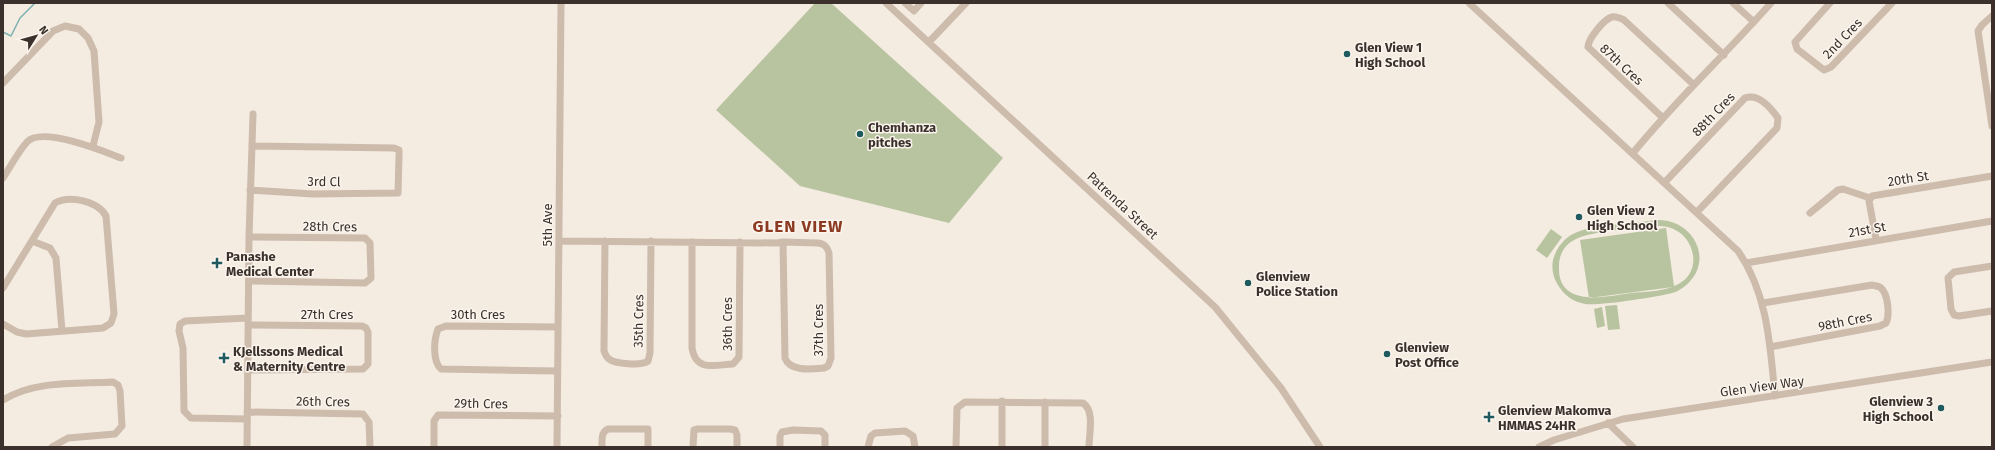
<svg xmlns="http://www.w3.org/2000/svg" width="1995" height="450" font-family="'Fira Sans',sans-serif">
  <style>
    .garden { fill: #b8c4a0; fill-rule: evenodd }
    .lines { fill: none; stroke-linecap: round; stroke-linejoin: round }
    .stream { stroke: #7fb0b2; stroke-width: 1.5 }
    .minor { stroke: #cdbbac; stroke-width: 7 }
    .poi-dot { fill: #1f5a5e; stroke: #fbf5ee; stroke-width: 1.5 }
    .labels { text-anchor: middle; stroke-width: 3; stroke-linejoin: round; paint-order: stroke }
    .street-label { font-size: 13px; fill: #3b302b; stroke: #fbf5ee }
    .poi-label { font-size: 13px; font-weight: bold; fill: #3b302b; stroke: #fbf5ee; text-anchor: start }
    .district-label { font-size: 17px; font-weight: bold; letter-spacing: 1px; fill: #8c3b22; stroke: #fbf5ee }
  </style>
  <rect width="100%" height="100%" fill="#f4ebe1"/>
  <path class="garden" d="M 815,3 L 831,3 L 1003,158 L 949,223 L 800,186 L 716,110 Z
    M 1656,220 C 1693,218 1716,261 1685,286 C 1681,289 1677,292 1672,293 C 1657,297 1599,306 1585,304 C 1575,302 1566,297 1560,288 C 1554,280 1551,270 1553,260 C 1556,249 1563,239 1573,234 C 1588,225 1637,223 1656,220 ZM 1657,226 C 1694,224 1708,274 1674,286 L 1666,228 L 1580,240 L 1589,298 L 1673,287 C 1660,291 1645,292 1631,293 C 1605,297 1557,308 1559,266 C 1559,254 1565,244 1576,239 C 1591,231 1638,228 1657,226 Z
    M 1551,229 L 1562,237 L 1547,258 L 1536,250 Z
    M 1617,305 L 1620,329 L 1608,330 L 1605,306 Z
    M 1602,307 L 1605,326 L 1597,328 L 1594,309 Z"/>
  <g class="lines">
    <path class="stream" d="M 3,32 L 11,36 L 20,18 L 35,3"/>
    <path class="minor" d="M 886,3 L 1215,307 L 1281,388 L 1320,447
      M 905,3 L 914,11 L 921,3
      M 1469,3 L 1738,251 C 1768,294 1770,346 1775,396
      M 1668,3 L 1724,55
      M 1733,3 L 1754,22
      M 1830,3 L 1795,42 L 1797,49 L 1824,70 L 1831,67 L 1892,3
      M 1992,16 L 1982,25 L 1978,31 L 1992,126
      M 929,42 L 966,3
      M 3,83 L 53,31 L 65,26 L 79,29 L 88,38 L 94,51 L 99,122 L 93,146
      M 1662,117 L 1588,47 C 1588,39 1604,19 1612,17 C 1616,16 1620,18 1624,20 L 1694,85
      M 1633,153 C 1676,100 1726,54 1771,3
      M 3,178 C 11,166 18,152 27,142 C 42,126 103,151 121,158
      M 1665,182 L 1745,98 C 1758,93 1771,108 1778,118 L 1777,128 L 1697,212
      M 250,190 L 313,194 L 398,193 L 399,156 L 399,150 L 394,148 L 252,146
      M 1810,213 L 1838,190 L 1843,189 L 1870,198
      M 249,237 L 365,238 L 370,243 L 371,278 L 365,283 L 249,281
      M 1876,239 L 1869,201 L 1872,196 L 1992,176
      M 32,241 L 50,248 L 56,258 L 62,331
      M 559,241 C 632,241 705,242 777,243 L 783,242 L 818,243 C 825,244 827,247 829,253 L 831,358 L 828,366 L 824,368 C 812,369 790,372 785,358 L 783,242
      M 605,241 L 604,351 C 605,354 606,357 609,359 C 615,364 642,366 648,361 L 650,353 L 651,241
      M 692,242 L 692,348 C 696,372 714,365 733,364 L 739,357 L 740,242
      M 1746,263 L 1992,221
      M 1992,266 L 1954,272 L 1948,278 L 1951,309 L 1954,315 L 1959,316 L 1992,311
      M 3,288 L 55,203 C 70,195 98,201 106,216 L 114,314 L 111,323 L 103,328 L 26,334 L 17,332 L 3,324
      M 1763,303 L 1872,285 C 1875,286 1879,286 1881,288 C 1888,294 1890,315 1886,323 L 1880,326 L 1770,347
      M 248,370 L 363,369 L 368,364 L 368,332 L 366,328 L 362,326 L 248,325
      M 557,371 L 441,369 C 432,361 434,339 438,329 L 446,326 L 558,327
      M 3,400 C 35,380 77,384 113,382 L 118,385 L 120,391 L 122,426 L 115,434 L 68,438 L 52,447
      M 1045,402 L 1045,447
      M 247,412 L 363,414 L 369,422 L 370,447
      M 247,419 L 191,418 L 184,411 L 183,348 L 179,331 L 180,324 L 185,321 L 248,318
      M 1608,423 L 1633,447
      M 247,447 L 249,237 L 253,114
      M 434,447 L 434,421 L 438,415 L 558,416
      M 557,447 L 561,3
      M 602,447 C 602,440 601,432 608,429 L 648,429 L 648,447
      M 693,447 L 694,430 L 698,429 L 730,429 L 735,430 L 737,435 L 737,447
      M 780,447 L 780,436 L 782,432 L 793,430 L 821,431 L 825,435 L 825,447
      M 868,447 L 871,436 L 875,433 L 905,431 L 913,436 L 915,447
      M 956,447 L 957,408 L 965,402 L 1083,403 C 1095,411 1089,434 1089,447
      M 1002,447 L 1002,401
      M 1539,447 L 1554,440 L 1623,419 L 1992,362"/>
  </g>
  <g class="poi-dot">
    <circle cx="1347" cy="54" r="4"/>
    <circle cx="860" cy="134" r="4"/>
    <circle cx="1579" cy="217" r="4"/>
    <path d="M215 257h4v4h4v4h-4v4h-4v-4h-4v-4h4z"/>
    <circle cx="1248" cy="283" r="4"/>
    <circle cx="1387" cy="354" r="4"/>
    <path d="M222 352h4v4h4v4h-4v4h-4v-4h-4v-4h4z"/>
    <circle cx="1941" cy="408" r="4"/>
    <path d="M1487 411h4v4h4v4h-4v4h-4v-4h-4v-4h4z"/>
  </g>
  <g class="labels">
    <g class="street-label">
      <text transform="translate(1842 38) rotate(-46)" y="5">2nd Cres</text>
      <text transform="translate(1622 64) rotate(43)" y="5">87th Cres</text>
      <text transform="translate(1713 114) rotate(-46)" y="5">88th Cres</text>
      <text transform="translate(1908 178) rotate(-9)" y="5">20th St</text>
      <text transform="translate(324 181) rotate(1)" y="5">3rd Cl</text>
      <text transform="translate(1123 205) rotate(43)" y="5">Patrenda Street</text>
      <text transform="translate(547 225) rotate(-90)" y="5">5th Ave</text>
      <text transform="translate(330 226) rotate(1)" y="5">28th Cres</text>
      <text transform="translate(1867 229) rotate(-10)" y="5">21st St</text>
      <text x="327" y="319">27th Cres</text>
      <text x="478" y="319">30th Cres</text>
      <text transform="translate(638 321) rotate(-89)" y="5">35th Cres</text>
      <text transform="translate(1845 321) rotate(-11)" y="5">98th Cres</text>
      <text transform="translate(727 324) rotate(-90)" y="5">36th Cres</text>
      <text transform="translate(818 330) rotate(-90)" y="5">37th Cres</text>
      <text transform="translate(1762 386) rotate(-8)" y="5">Glen View Way</text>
      <text transform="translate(323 401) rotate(1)" y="5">26th Cres</text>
      <text transform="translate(481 403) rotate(1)" y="5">29th Cres</text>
    </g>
    <g class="poi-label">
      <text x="1355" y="52">Glen View 1<tspan x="1355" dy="15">High School</tspan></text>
      <text x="868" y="132">Chemhanza<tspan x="868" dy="15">pitches</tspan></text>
      <text x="1587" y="215">Glen View 2<tspan x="1587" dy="15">High School</tspan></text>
      <text x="226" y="261">Panashe<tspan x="226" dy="15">Medical Center</tspan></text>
      <text x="1256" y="281">Glenview<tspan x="1256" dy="15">Police Station</tspan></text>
      <text x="1395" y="352">Glenview<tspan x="1395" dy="15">Post Office</tspan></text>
      <text x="233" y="356">KJellssons Medical<tspan x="233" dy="15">&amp; Maternity Centre</tspan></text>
      <text x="1933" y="406" text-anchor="end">Glenview 3<tspan x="1933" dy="15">High School</tspan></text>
      <text x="1498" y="415">Glenview Makomva<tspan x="1498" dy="15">HMMAS 24HR</tspan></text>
    </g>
    <g class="district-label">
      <text x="798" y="232">GLEN VIEW</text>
    </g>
  </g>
  <rect width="1995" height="450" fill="none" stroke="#3b302b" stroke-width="8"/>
  <g transform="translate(36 36) rotate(53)" stroke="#fbf5ee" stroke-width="3" paint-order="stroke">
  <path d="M0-3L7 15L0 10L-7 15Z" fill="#3b302b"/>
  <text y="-6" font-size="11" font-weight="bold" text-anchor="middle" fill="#3b302b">N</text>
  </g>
</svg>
